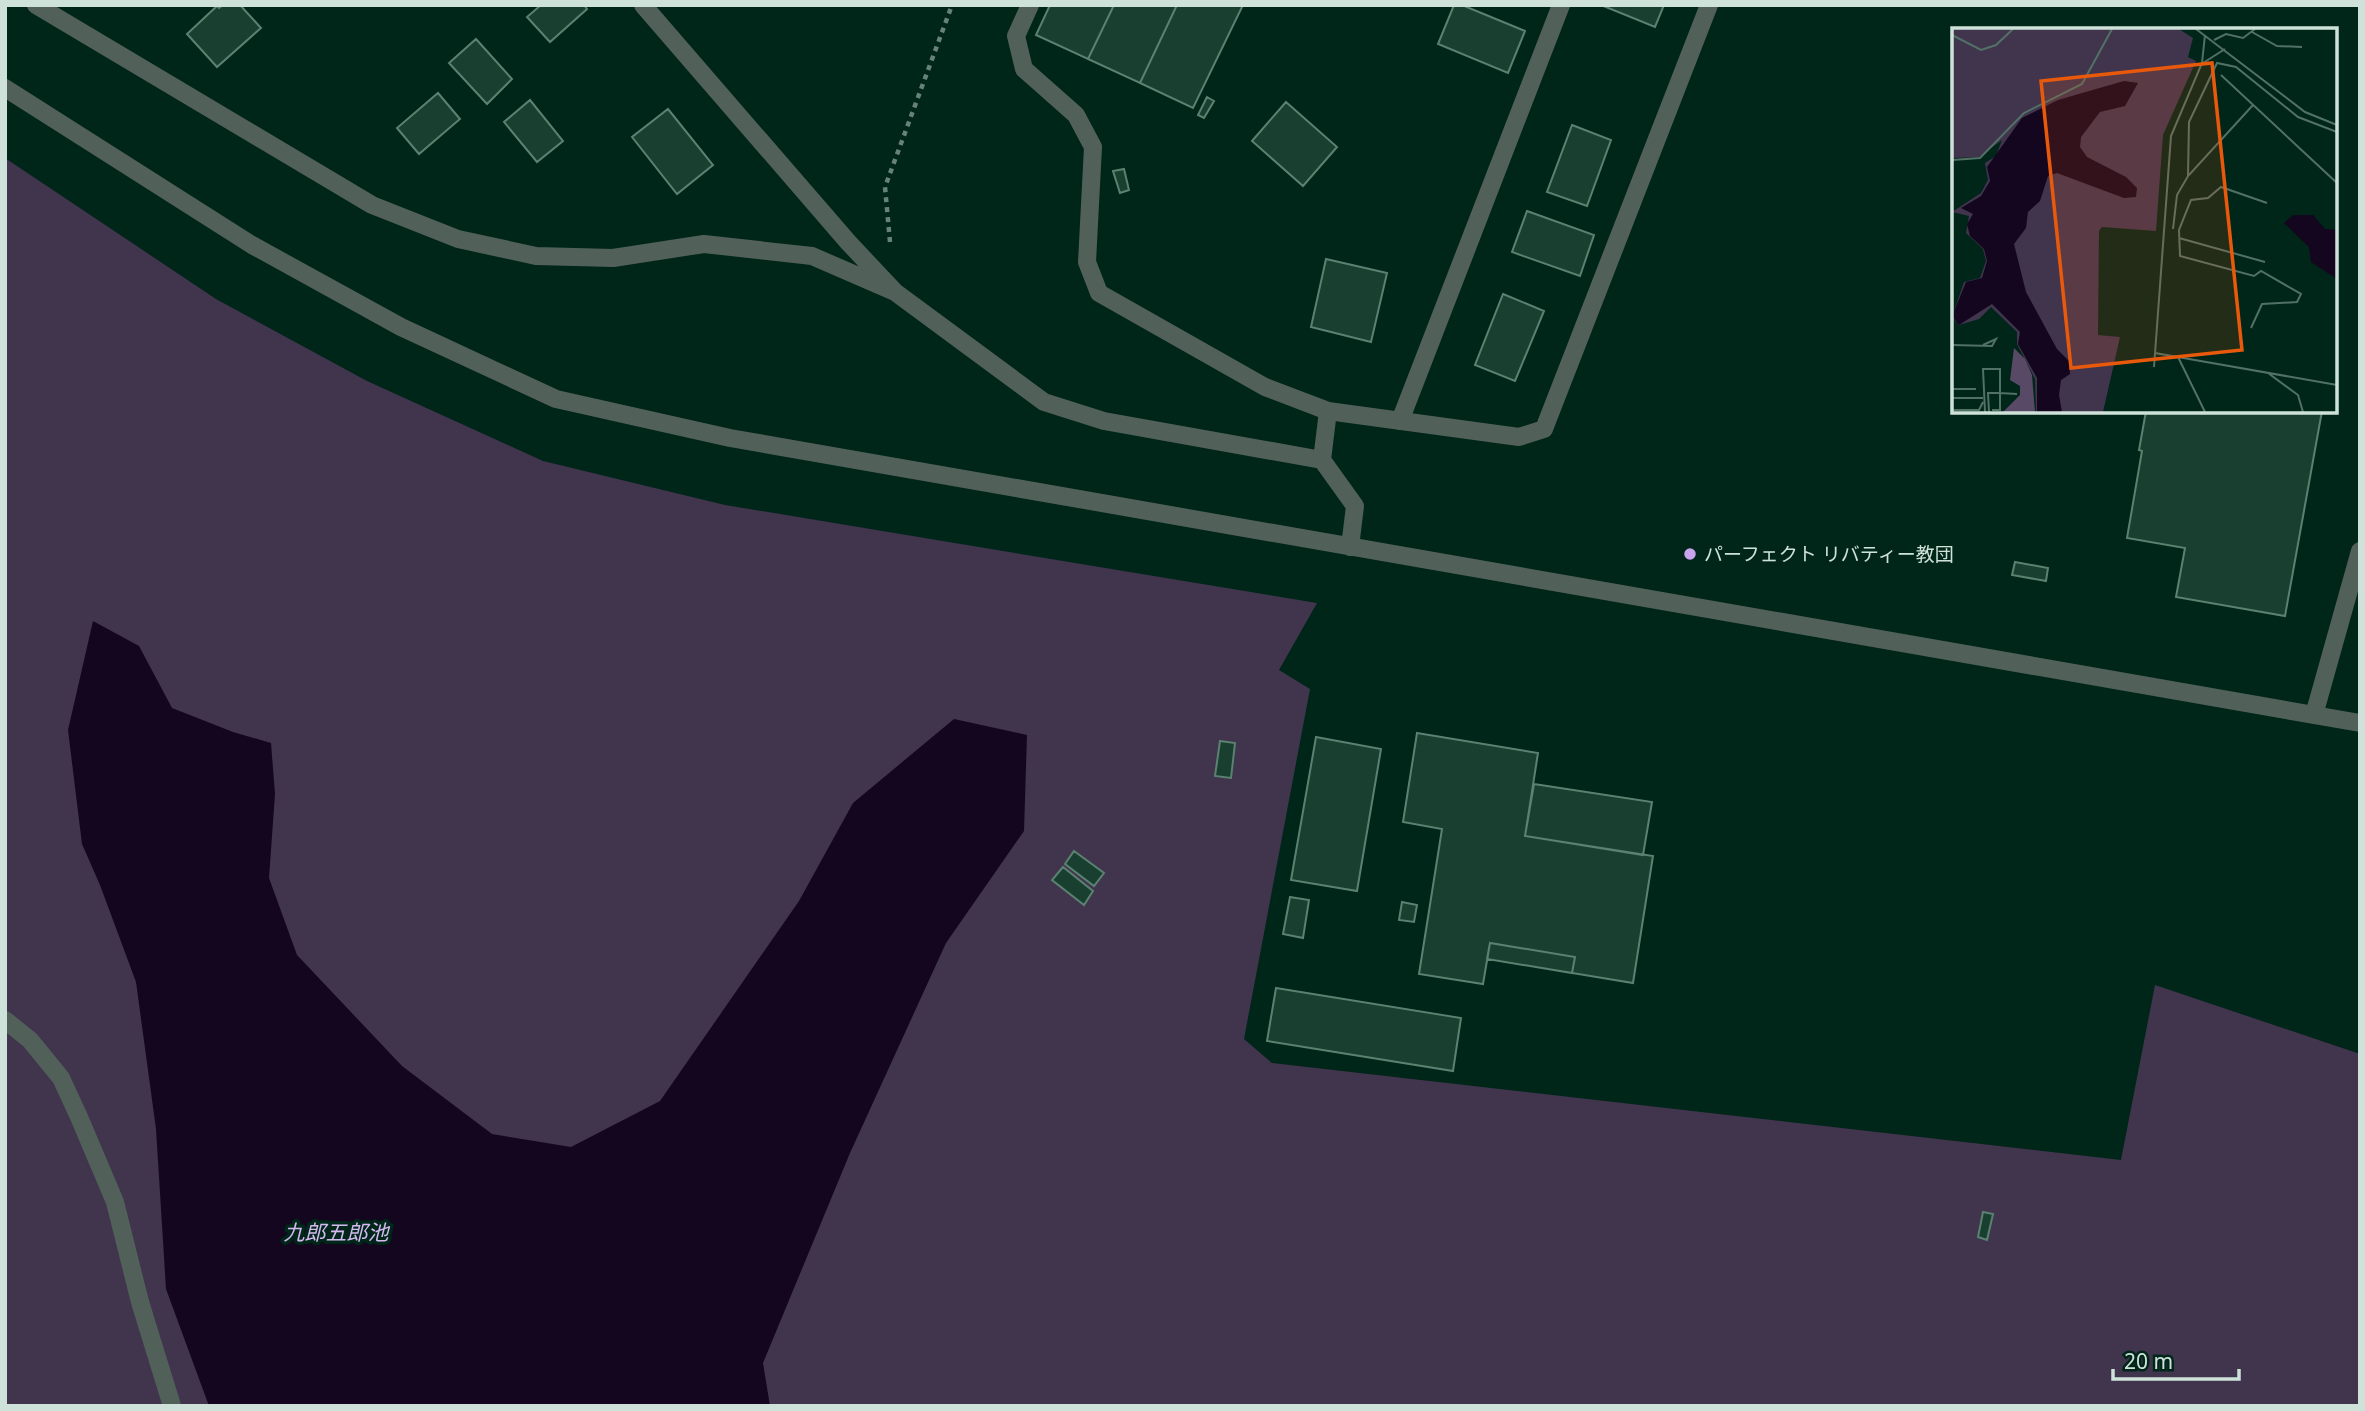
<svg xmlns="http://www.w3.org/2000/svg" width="2365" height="1411" font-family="'Noto Sans','Noto Sans JP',sans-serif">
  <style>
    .green { fill: #41354e }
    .water { fill: #13061e }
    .building { fill: #193f31; stroke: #5b8171; stroke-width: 2 }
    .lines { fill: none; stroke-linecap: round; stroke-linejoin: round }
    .path { stroke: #678379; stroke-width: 4.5; stroke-dasharray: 5 5; stroke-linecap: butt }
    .minor { stroke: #51615a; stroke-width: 18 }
    .poi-dot { fill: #c9a5ee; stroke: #002519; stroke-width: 2.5 }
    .labels { text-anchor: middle; stroke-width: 7; stroke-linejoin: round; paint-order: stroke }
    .poi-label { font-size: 19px; fill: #cee2d9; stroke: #002519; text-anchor: start }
    .water-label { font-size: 21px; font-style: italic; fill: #d4b9f0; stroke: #002519 }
    .inset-road { fill: none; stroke: #527166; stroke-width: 2 }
    .view { fill: #e8590c; fill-opacity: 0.15; stroke: #e8590c; stroke-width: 3.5 }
    .inset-edge { fill: none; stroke: #cee2d9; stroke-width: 3.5 }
  </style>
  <rect width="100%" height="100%" fill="#002519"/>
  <path class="green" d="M 5,158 L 216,299 L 367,381 L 543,461 L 725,505 L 1317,603 L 1279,670 L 1310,689 L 1244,1039 L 1272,1063 L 2121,1160 L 2155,985 L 2360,1054 L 2360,1406 L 5,1406 Z"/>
  <path class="water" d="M 93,621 L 139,646 L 172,708 L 233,732 L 271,743 L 275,794 L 269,878 L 297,955 L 402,1066 L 492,1134 L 571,1147 L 660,1101 L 799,901 L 853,803 L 954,719 L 1027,735 L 1024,831 L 946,943 L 850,1153 L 763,1363 L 770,1406 L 209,1406 L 166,1289 L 156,1129 L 136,982 L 100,885 L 82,844 L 68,730 Z"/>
  <path class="building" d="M 223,5 L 240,5 L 261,28 L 217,67 L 187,34 L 217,6 L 219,8 Z
    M 541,5 L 584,5 L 587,9 L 550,42 L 527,17 Z
    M 1050,5 L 1114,5 L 1088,59 L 1036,35 Z
    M 1114,5 L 1177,5 L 1140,83 L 1088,59 Z
    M 1177,5 L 1243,5 L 1193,108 L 1140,83 Z
    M 1454,5 L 1462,5 L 1525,31 L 1508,73 L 1438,44 Z
    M 1601,5 L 1664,5 L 1655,27 Z
    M 476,39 L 512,79 L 487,104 L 449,63 Z
    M 438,93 L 460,119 L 419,154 L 397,128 Z
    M 1207,97 L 1214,101 L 1204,118 L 1198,115 Z
    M 530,100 L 563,141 L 537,162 L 504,122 Z
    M 1286,102 L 1337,147 L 1303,186 L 1252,141 Z
    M 668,109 L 713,165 L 677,194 L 632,137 Z
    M 1572,125 L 1611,140 L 1587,206 L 1547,192 Z
    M 1124,169 L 1129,190 L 1120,193 L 1113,171 Z
    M 1527,211 L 1594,235 L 1580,276 L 1512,252 Z
    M 1326,259 L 1387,273 L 1371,342 L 1311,327 Z
    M 1503,294 L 1544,311 L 1515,381 L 1475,365 Z
    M 2146,411 L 2322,411 L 2285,616 L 2176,597 L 2185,548 L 2127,538 L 2142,451 L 2139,450 Z
    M 2015,562 L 2048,568 L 2046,581 L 2012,575 Z
    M 1417,733 L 1538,753 L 1525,836 L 1653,856 L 1633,983 L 1572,973 L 1575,957 L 1490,943 L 1483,984 L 1419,974 L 1442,829 L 1403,822 Z
    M 1316,737 L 1381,749 L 1357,891 L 1291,880 Z
    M 1220,741 L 1235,743 L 1231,778 L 1215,776 Z
    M 1534,784 L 1652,802 L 1643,855 L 1525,836 Z
    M 1074,851 L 1104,873 L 1094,886 L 1065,864 Z
    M 1063,867 L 1093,891 L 1084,905 L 1052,880 Z
    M 1290,897 L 1309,900 L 1303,938 L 1283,934 Z
    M 1402,902 L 1417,905 L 1414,922 L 1399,920 Z
    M 1490,943 L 1575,957 L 1572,973 L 1487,959 Z
    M 1276,988 L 1461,1018 L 1453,1071 L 1267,1041 Z
    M 1983,1212 L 1993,1214 L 1987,1240 L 1978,1237 Z"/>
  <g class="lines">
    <path class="path" d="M 890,242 L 885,187 L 952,5"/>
    <path class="minor" d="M 36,5 L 372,205 L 458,239 L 536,256 L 613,258 L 704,244 L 812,256 L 895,292
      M 643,5 L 848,242 L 895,292 L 1044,402 L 1104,421 L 1322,460
      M 1030,5 L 1016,36 L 1024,69 L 1076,115 L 1093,147 L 1087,262 L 1099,293 L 1265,387 L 1328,411 L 1519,437 L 1544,429 L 1709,5
      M 5,88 L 252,245 L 401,327 L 556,399 L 730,438 L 2360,723
      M 1328,411 L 1322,460 L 1355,506 L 1350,547
      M 1400,421 L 1561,5
      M 2314,715 L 2360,551
      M 5,1020 L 30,1040 L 61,1078 L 79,1117 L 115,1202 L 140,1302 L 172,1406"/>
  </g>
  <circle class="poi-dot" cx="1690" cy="554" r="7"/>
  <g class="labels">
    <g class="poi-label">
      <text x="1704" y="561">パーフェクト リバティー教団</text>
    </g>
    <g class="water-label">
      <text x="336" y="1240">九郎五郎池</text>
    </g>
  </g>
  <g transform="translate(1952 28)">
    <rect width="385" height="385" fill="#002519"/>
    <path d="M 0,1 L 227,1 L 241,10 L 236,29 L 244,33 L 211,107 L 204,203 L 150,199 L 147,203 L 146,307 L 168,309 L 151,384 L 84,384 L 83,351 L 65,316 L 65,304 L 39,279 L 27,291 L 7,297 L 0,289 L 12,254 L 28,250 L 34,233 L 31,221 L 14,205 L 17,188 L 0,184 L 29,165 L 36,152 L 33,135 L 44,128 L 50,112 L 27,129 L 0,130 Z" fill="#41354e"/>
    <path d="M 62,320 L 73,331 L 80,347 L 83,384 L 51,384 L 68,367 L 68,358 L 58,352 Z" fill="#584a67"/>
    <path d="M 172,53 L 186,55 L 173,78 L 148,84 L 129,109 L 128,119 L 135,129 L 174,149 L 185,160 L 184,169 L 172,170 L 105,145 L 96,148 L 88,173 L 76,184 L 74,200 L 62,216 L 74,264 L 105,321 L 117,333 L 118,346 L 109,352 L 107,367 L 110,384 L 85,384 L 85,350 L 66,316 L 68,304 L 40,276 L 7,297 L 0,288 L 14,254 L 30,250 L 35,233 L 32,221 L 18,208 L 15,196 L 21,186 L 9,180 L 29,168 L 38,153 L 35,139 L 70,90 L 106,72 ZM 341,187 L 361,187 L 373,201 L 385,202 L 385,251 L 359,234 L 357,219 L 332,195 Z" fill="#13061e"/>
    <path class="inset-road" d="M 244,1 L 353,84 L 385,97M 300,4 L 325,18 L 350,19M 0,7 L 29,22 L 44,17 L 61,1M 262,12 L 274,6 L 291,10 L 303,1M 251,35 L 273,21M 269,47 L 385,155M 0,132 L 28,130 L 72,85 L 130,56 L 160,1M 236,148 L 237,94 L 265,35 L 284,39 L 346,89 L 385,104M 221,201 L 225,167 L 236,148 L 301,77M 227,210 L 313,234M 299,300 L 310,276 L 345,274 L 349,266 L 309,243 L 302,248 L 228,228 L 227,202 L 239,172 L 256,170 L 269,159 L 315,175M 0,317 L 40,318 L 44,311 L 31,317M 203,325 L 385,357M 226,329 L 253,384M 202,339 L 219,108 L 250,35 L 253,7M 316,345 L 346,367 L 351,384M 0,361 L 24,361M 0,376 L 0,370 L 31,370M 0,382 L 27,382 L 31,374M 40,382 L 48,382 L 48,365 L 65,366M 33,384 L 31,341 L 48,341 L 48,365 L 36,365 L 37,384"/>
    <path class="view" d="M 260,35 L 290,322 L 119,340 L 89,53 Z"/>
    <rect width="385" height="385" class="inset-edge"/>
  </g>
  <rect width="2365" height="1411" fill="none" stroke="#cee2d9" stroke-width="14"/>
  <path d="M2113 1369v10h126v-10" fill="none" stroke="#cee2d9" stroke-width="3.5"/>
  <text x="2124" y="1369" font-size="21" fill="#cee2d9" stroke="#002519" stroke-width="5" paint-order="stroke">20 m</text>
</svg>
